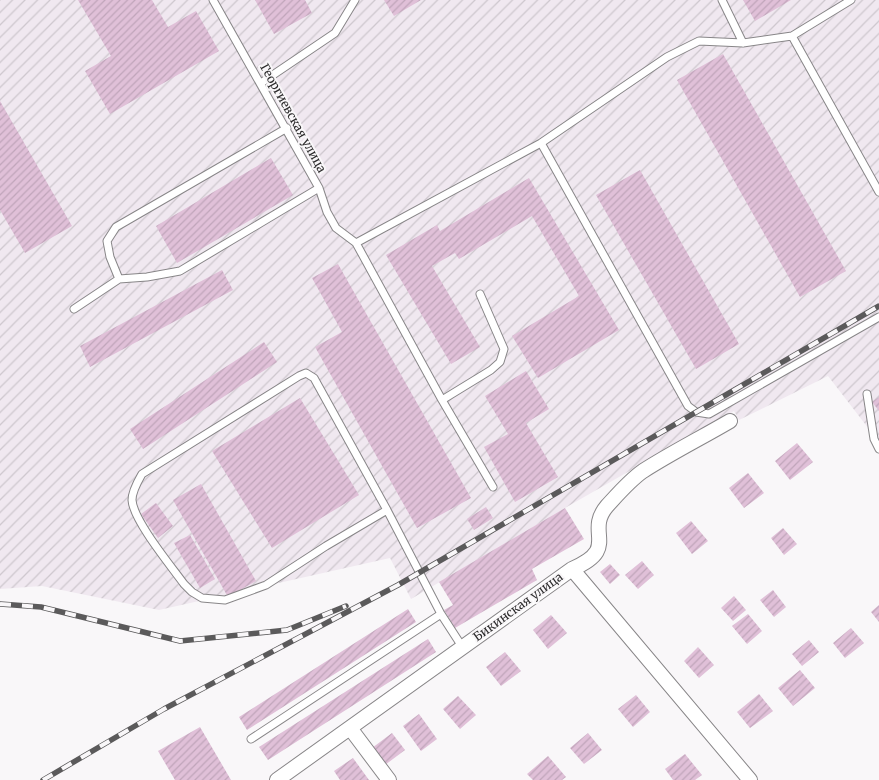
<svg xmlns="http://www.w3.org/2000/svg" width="879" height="780" font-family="Merriweather,serif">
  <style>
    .industrial { fill: url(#industrial-furrows) }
    .building { fill: url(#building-hatch) }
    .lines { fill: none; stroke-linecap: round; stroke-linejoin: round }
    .service-casing { stroke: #888688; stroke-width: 9 }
    .minor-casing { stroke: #888688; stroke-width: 16 }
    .service { stroke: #fff; stroke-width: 7 }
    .minor { stroke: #fff; stroke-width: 14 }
    .rail-casing { stroke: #5b5a5b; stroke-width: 5.5 }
    .rail { stroke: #f9f7f9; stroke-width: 4; stroke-dasharray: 11; stroke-linecap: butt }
    .labels { text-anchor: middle; stroke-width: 4; stroke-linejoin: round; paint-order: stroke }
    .street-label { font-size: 12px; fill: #2d2c2d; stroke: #f9f7f9 }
  </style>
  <defs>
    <pattern id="industrial-furrows" width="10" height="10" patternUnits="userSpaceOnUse" patternTransform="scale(1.25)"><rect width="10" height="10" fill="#f0e8f0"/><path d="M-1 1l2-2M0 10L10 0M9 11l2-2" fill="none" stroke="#cec7ce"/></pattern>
    <pattern id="building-hatch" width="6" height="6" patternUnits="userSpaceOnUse" patternTransform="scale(1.25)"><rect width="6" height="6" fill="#e0c0d8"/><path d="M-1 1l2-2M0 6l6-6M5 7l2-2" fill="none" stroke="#c0a5ba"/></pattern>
  </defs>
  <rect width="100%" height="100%" fill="#f9f7f9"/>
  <path class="industrial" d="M 0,0 L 879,0 L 879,442 L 828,376 L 739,420 L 734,411 L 565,508 L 411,599 L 390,558 L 159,610 L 42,586 L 0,589 Z"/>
  <path class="building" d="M 78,0 L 152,0 L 168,27 L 196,11 L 219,51 L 110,114 L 85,71 L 111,56 Z
    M 255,0 L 305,0 L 312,13 L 274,34 Z
    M 384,0 L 421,0 L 394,16 Z
    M 743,0 L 791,0 L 755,21 Z
    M 723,54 L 846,271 L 800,297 L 677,80 Z
    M 0,101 L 72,226 L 25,253 L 0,210 Z
    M 271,158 L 293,195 L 177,263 L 156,226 Z
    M 640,170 L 739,344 L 696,369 L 596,195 Z
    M 529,178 L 619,330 L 538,378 L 512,336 L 579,296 L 532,216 L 459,259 L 455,253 L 432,266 L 480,347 L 451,364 L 386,255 L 437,225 L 440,231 Z
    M 338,264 L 471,498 L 417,528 L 315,347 L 342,332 L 312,278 Z
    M 222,270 L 233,290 L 90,367 L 80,346 Z
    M 264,342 L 277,362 L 143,449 L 130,429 Z
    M 526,371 L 549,409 L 526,423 L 558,477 L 515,502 L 484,447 L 508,434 L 485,396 Z
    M 879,397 L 879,411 L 872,402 Z
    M 300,398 L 359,495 L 272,548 L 212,451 Z
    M 797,443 L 813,462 L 790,480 L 775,461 Z
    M 748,473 L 764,493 L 744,508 L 729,488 Z
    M 201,484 L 256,581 L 228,597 L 173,500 Z
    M 156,503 L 173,526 L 158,538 L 141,514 Z
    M 486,507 L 493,518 L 474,530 L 467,519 Z
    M 565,508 L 584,539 L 532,569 L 537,580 L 455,628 L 444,610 L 453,605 L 439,582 Z
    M 691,521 L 708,541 L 692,554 L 676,533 Z
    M 783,528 L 797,544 L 784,555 L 771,538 Z
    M 190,535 L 215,579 L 200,588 L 174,543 Z
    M 642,561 L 654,575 L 638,589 L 625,575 Z
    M 610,564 L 620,575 L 610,584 L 600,572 Z
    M 773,590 L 786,607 L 774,617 L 760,600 Z
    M 734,596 L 746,610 L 733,621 L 721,608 Z
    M 879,605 L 879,622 L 871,612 Z
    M 408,609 L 416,622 L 247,730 L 239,717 Z
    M 748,614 L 762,631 L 747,644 L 732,626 Z
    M 551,615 L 567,633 L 548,649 L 533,630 Z
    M 851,628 L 864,643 L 845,658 L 833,643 Z
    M 428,639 L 436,652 L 268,760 L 259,747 Z
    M 809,640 L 819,652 L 802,666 L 792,654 Z
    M 698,647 L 714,665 L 699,678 L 684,661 Z
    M 505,652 L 521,671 L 501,686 L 486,667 Z
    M 800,670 L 815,688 L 793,706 L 778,688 Z
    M 759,694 L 773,711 L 750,728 L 737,712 Z
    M 636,695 L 650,712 L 633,727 L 618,709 Z
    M 458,696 L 476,715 L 460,729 L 443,709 Z
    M 419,714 L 437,739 L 421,751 L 403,726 Z
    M 200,727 L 231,780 L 175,780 L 158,751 Z
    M 392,733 L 405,750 L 385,765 L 372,748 Z
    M 588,733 L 602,750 L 584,764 L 570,748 Z
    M 685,754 L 702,775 L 695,780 L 673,780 L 665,769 Z
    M 548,756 L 566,777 L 562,780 L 533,780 L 527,774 Z
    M 353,758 L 369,780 L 340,780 L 334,771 Z"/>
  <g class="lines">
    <g class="service-casing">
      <path id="service" d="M 213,0 L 319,188 L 327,212 L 336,228 L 356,243 L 442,400 L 493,487
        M 722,0 L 743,43
        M 792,36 L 851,0
        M 261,83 L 335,33 L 355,0
        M 879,192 L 792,36 L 743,43 L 699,41 L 667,57 L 541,143 L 688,406 L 696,412 L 709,414 L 879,317
        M 356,243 L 541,143
        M 119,279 L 147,277 L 180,271 L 319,188
        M 74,309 L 119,279 L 110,257 L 107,241 L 116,227 L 287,128
        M 867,394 L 874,439 L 879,449
        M 442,400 L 491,370 L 500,362 L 504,349 L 480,294
        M 387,510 L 326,546 L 266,585 L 225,600 L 202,598 L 192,592 L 184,584 C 171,566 133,520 132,500 C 132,491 138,481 142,474 L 299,376 L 306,373 L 314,378 L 387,510 L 441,614 L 463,648
        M 251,739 L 441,614"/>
    </g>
    <g class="minor-casing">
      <path id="minor" d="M 572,569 L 750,780
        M 350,728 L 389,780
        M 277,780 L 572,569 C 621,548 584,533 607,506 C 618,494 630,480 643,471 C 671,453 701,438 730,421"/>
    </g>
    <use href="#service" class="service"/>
    <use href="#minor" class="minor"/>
    <g class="rail-casing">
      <path id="rail" d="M 0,604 L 41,607 L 180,641 L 287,630 L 346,606
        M 43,780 L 164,709 L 398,585 L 879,306"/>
    </g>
    <use href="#rail" class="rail"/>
  </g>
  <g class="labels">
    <g class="street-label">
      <text transform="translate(293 118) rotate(61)" y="4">Георгиевская улица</text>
      <text transform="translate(518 607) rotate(-36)" y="4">Бикинская улица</text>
    </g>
  </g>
</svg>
